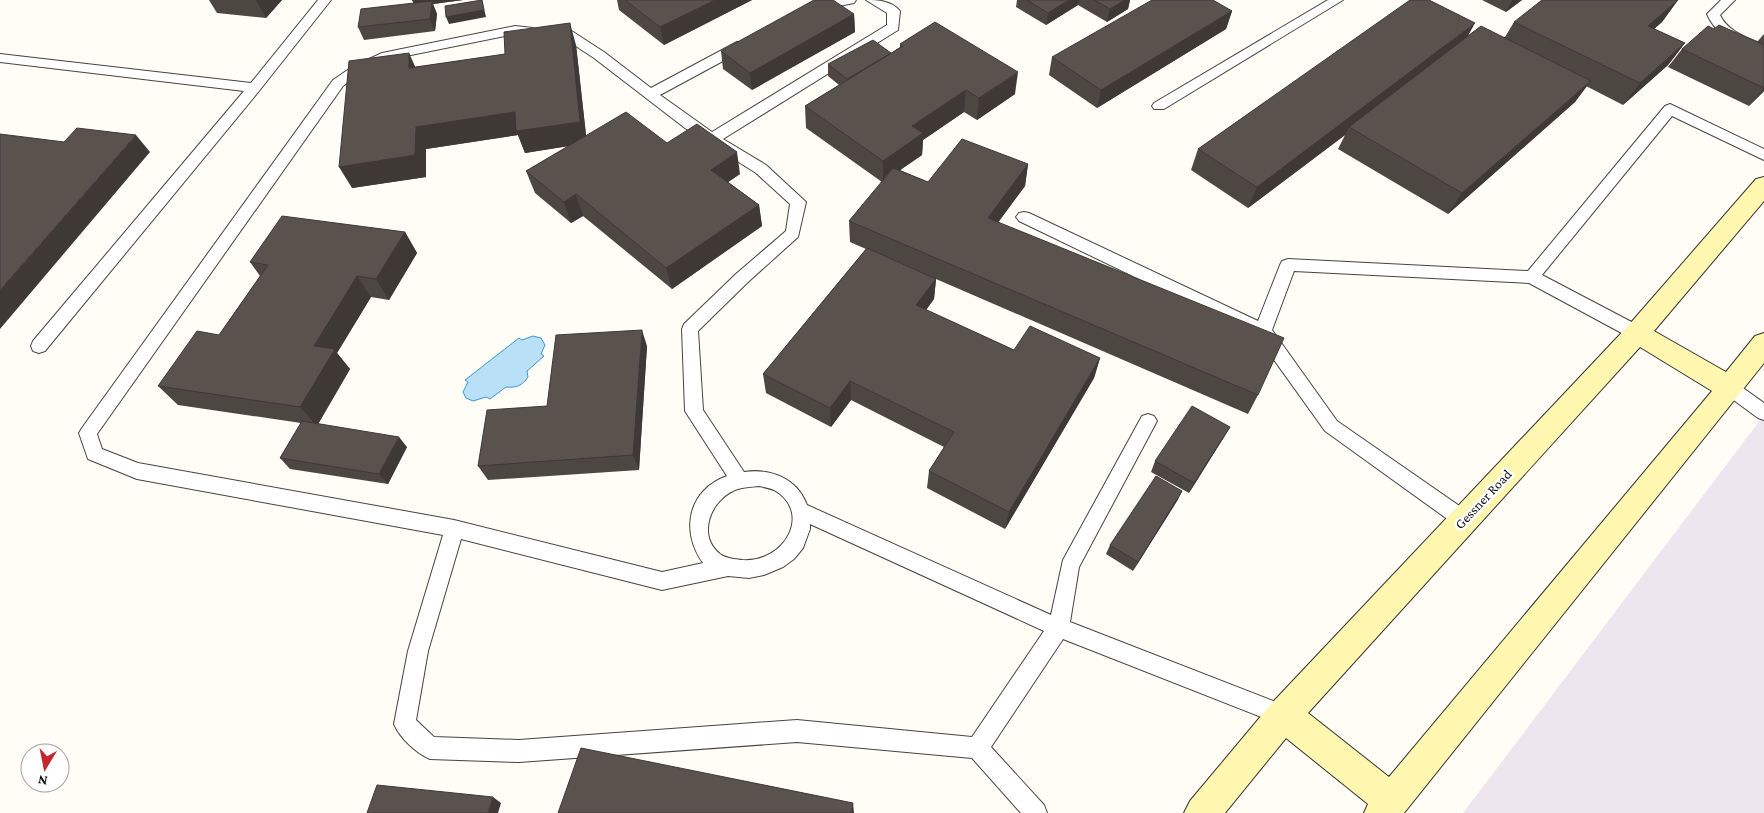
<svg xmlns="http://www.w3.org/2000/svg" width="1764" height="813" font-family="'Crimson Pro',serif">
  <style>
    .industrial { fill: #eee6ef }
    .water { fill: #b9e0f7; stroke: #3f96cf }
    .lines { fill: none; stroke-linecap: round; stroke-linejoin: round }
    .lane-casing { stroke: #444; stroke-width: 2 }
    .secondary-casing { stroke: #333; stroke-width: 2 }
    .lane { fill: #fff; fill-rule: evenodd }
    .secondary { fill: #fff6b0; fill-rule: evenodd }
    .wall { fill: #4d4742 }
    .shaded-wall { fill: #3f3936 }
    .building { fill: #5a524d; stroke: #3f3936 }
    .labels { text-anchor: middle; stroke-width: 5; stroke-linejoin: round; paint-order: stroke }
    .street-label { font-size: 14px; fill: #111; stroke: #fff }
  </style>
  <rect width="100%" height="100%" fill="#fffdf5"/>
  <path class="industrial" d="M 1764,415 L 1764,813 L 1463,813 Z"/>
  <path class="water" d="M 533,336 L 541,338 L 545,345 L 541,354 L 544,356 L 527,371 L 528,377 C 522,386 516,388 506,387 L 490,399 L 486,397 L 473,401 L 466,398 L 463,392 L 468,382 L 465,380 L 519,338 L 522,340 Z"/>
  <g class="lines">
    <g class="lane-casing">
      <path id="lane" d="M 318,0 L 331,0 L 259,91 L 45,351 L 39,353 L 33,351 L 31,346 L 33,341 L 244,91 L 0,62 L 0,54 L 251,83 Z
        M 830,0 L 856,0 L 854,3 L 814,11 L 808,7 L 810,4 Z
        M 866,0 C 878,0 892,1 900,11 L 898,30 L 723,139 L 766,165 L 806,202 L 798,237 L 748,282 L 698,331 L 703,410 L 744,472 C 770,468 797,478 807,505 L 1051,615 L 1063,560 L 1142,416 L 1148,414 L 1154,416 L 1157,421 L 1079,567 L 1070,622 L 1291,708 L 1295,715 L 1291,722 L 1284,726 L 1063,639 L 991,747 L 1044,805 L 1047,813 L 1021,813 L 972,758 L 797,742 L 519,762 L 430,759 C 416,753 400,738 394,724 L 408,651 L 443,535 L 137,479 L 88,459 L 79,433 L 82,428 L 333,80 L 352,67 L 382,53 L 515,26 L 533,28 L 535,31 L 533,34 L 515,34 L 391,59 L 362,73 L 343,86 L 97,434 L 102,449 L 138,463 L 454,520 L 662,572 L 703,563 C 680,531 688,490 727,476 L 685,411 L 682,329 L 684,324 L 736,274 L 786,231 L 790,204 L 756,173 L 685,128 L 594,58 L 559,35 L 549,34 L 547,31 L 554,27 L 567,28 L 604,52 L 651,88 L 737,42 L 747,42 L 749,45 L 747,48 L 660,95 L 712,132 L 887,25 L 887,13 ZM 759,486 C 764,487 769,488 774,490 C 813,512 785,563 742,560 C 735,559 727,559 720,554 C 697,536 710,502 733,491 C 740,487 751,487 759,486 ZM 810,524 L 1044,631 L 972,737 L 797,720 L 519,740 L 434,737 L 416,720 L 428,651 L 461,539 L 662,590 L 728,576 L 749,578 L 764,575 L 783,567 L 794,559 L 803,548 L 810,529 Z
        M 1328,0 L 1343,0 L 1164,109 L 1154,109 L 1152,106 L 1154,103 Z
        M 1721,0 L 1735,0 L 1720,15 C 1728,32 1748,38 1764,45 L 1764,54 C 1741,48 1716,36 1707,14 Z
        M 1670,104 L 1764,149 L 1764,160 L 1672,116 L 1542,275 L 1643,328 L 1645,333 L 1643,338 L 1637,340 L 1631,338 L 1529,283 L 1294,271 L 1272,330 L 1337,421 L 1471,514 L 1473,520 L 1471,526 L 1464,528 L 1457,526 L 1325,431 L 1257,336 L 1019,221 L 1016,217 L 1019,213 L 1024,212 L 1029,213 L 1258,321 L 1280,265 L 1282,261 L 1288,259 L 1528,271 L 1665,106 Z
        M 1730,381 L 1736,383 L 1764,403 L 1764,420 L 1758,418 L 1724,393 L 1721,388 L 1724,383 Z"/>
    </g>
    <g class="secondary-casing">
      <path id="secondary" d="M 1764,177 L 1764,201 L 1654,331 L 1726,372 L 1755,336 L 1764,333 L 1764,363 L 1404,813 L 1364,813 L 1368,804 L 1286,738 L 1225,813 L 1184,813 L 1190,801 L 1272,703 L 1628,326 L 1756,179 ZM 1640,347 L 1712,391 L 1389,777 L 1308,713 Z"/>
    </g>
    <use href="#lane" class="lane"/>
    <use href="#secondary" class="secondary"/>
  </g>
  <path class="wall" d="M 209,0 L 282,0 L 266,18 L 217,13 Z
    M 412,0 L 463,0 L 433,4 L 437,14 L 435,31 L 364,40 L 358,27 L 414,3 Z
    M 617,0 L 752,0 L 664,45 L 619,10 Z
    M 1017,0 L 1130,0 L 1128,9 L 1107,22 L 1078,5 L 1046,25 L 1016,7 Z
    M 1482,0 L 1522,0 L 1506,12 Z
    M 1678,0 L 1662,22 L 1654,29 L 1685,43 L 1668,65 L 1623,105 L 1586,86 L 1575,102 L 1448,214 L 1338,149 L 1345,135 L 1248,208 L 1191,170 L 1198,149 L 1468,35 L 1505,37 L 1514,22 Z
    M 1232,11 L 1226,29 L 1097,108 L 1049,75 L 1052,57 Z
    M 854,14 L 855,32 L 752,90 L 723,69 L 721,51 Z
    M 1764,34 L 1764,91 L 1749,106 L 1668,67 L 1682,49 L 1757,42 Z
    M 900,44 L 1015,94 L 977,120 L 964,112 L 923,140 L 922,155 L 900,170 L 928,182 L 1028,164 L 1025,186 L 998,222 L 1258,395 L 1248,414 L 936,279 L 934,299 L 926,310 L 1014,350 L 1100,358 L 1094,378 L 1005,529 L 927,488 L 929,471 L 944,447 L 851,400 L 831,427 L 766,393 L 763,374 L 866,249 L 850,242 L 849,221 L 882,182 L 806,128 L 805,106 L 839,85 L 828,76 L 828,64 L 891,53 L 900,47 Z
    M 576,45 L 586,136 L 667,143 L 740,174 L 728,182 L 759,205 L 762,226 L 672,289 L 583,216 L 571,223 L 535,193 L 526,171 L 569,146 L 525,153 L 518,135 L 426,149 L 426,177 L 352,188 L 415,67 Z
    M 405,232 L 417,253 L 389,300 L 371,297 L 337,353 L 350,369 L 318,424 L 407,447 L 388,484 L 290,469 L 280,458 L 301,423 L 178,405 L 158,386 L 219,335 L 260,276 L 250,262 Z
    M 647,346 L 639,470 L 488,480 L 478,466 L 547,406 Z
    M 1230,427 L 1224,437 L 1189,493 L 1151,472 L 1155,461 Z
    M 1182,491 L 1177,501 L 1133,571 L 1106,554 L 1110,545 Z"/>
  <path class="shaded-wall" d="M 256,0 L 282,0 L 266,18 Z
    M 412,0 L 463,0 L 433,4 L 437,14 L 435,31 L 430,19 L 415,6 Z
    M 482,0 L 486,17 L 449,24 L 446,17 Z
    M 715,0 L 752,0 L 664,45 L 660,27 Z
    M 1069,0 L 1079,0 L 1078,5 L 1046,25 L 1048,13 Z
    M 1125,0 L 1130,0 L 1128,9 L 1107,22 L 1110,9 Z
    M 1512,0 L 1522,0 L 1506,12 Z
    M 1678,0 L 1662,22 L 1632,48 L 1648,26 Z
    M 1232,11 L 1226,29 L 1097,108 L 1101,90 Z
    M 854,14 L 855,32 L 752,90 L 750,73 Z
    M 570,23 L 576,45 L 587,143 L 525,153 L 518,135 L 426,149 L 426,177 L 352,188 L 339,167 L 416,127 Z
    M 1475,23 L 1463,45 L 1349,127 L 1345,135 L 1248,208 L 1257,187 Z
    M 1685,43 L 1668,65 L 1623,105 L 1640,83 Z
    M 409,53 L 419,75 L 409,68 Z
    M 1018,72 L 1015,94 L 977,120 L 979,98 Z
    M 1591,81 L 1575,102 L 1448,214 L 1462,193 Z
    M 1764,89 L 1764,91 L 1749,106 Z
    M 966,90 L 964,112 L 923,140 L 922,155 L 883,182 L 883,161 L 912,126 Z
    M 136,135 L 150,152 L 0,329 L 0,290 Z
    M 737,152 L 740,174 L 715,191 L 711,170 Z
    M 1028,164 L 1025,186 L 986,239 L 988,218 Z
    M 576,194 L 583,216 L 571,223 L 564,202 Z
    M 759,205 L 762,226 L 672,289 L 666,268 Z
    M 405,232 L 417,253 L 389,300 L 376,279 Z
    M 357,276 L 371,297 L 337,353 L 350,369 L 317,426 L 300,407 L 314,346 Z
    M 936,279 L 934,299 L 915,325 L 916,305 Z
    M 642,330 L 647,346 L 639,470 L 633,455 Z
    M 1100,358 L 1094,378 L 1005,529 L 1009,512 Z
    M 850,381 L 851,400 L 831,427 L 830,408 Z
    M 1230,427 L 1224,437 L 1189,493 L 1194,483 Z
    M 399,437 L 407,447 L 388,484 L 379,474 Z
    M 1182,491 L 1177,501 L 1133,571 L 1138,562 Z
    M 493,797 L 501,803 L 498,813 L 488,813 Z
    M 853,803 L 854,813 L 851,813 Z"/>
  <path class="building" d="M 482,0 L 484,10 L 446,17 L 445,6 Z
    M 625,0 L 715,0 L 660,27 Z
    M 814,0 L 833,0 L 854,14 L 750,73 L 721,51 Z
    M 1027,0 L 1069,0 L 1048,13 Z
    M 1094,0 L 1125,0 L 1110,9 Z
    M 1152,0 L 1213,0 L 1232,11 L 1101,90 L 1052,57 Z
    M 1410,0 L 1429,0 L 1475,23 L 1257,187 L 1198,149 Z
    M 1542,0 L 1678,0 L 1648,26 L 1685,43 L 1640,83 L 1514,22 Z
    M 432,1 L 430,19 L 358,27 L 361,9 Z
    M 935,22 L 1018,72 L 979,98 L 966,90 L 912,126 L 923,133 L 883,161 L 805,106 L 903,46 L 900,44 Z
    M 570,23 L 580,122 L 516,131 L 515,112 L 416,127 L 415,155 L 339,167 L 349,61 L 409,53 L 409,68 L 505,54 L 504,32 Z
    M 1719,25 L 1764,45 L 1764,88 L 1682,49 L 1708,26 L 1714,29 Z
    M 1481,26 L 1591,81 L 1462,193 L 1349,127 Z
    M 873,40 L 891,53 L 847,79 L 828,64 Z
    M 626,112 L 667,143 L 697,124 L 737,152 L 711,170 L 759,205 L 666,268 L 576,194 L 564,202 L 526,171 Z
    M 77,128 L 136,135 L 0,290 L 0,134 L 64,142 Z
    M 962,139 L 1028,164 L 988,218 L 1284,338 L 1258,395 L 849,221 L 893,168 L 928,182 Z
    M 282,216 L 405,232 L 376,279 L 357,276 L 314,346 L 335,349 L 300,407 L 158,386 L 197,331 L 219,335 L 268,265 L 250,262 Z
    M 867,248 L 936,279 L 916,305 L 1014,350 L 1030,326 L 1100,358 L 1009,512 L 929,471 L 954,432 L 850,381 L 830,408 L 763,374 Z
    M 642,330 L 633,455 L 478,466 L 487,410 L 547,406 L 556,335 Z
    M 1192,406 L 1230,427 L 1194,483 L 1155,461 Z
    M 302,421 L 399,437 L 379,474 L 280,458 Z
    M 1156,476 L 1182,491 L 1138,562 L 1110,545 Z
    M 581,748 L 853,803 L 851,813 L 558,813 Z
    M 377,785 L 493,797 L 488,813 L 367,813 Z"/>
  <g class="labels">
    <g class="street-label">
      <text transform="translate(1483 499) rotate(-47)" y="5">Gessner Road</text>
    </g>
  </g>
  <g transform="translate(45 768) rotate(190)"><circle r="24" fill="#ffffff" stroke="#a0a0a0"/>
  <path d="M0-4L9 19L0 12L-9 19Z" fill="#c4262e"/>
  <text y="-8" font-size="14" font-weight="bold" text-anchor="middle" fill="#111111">N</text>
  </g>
</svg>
